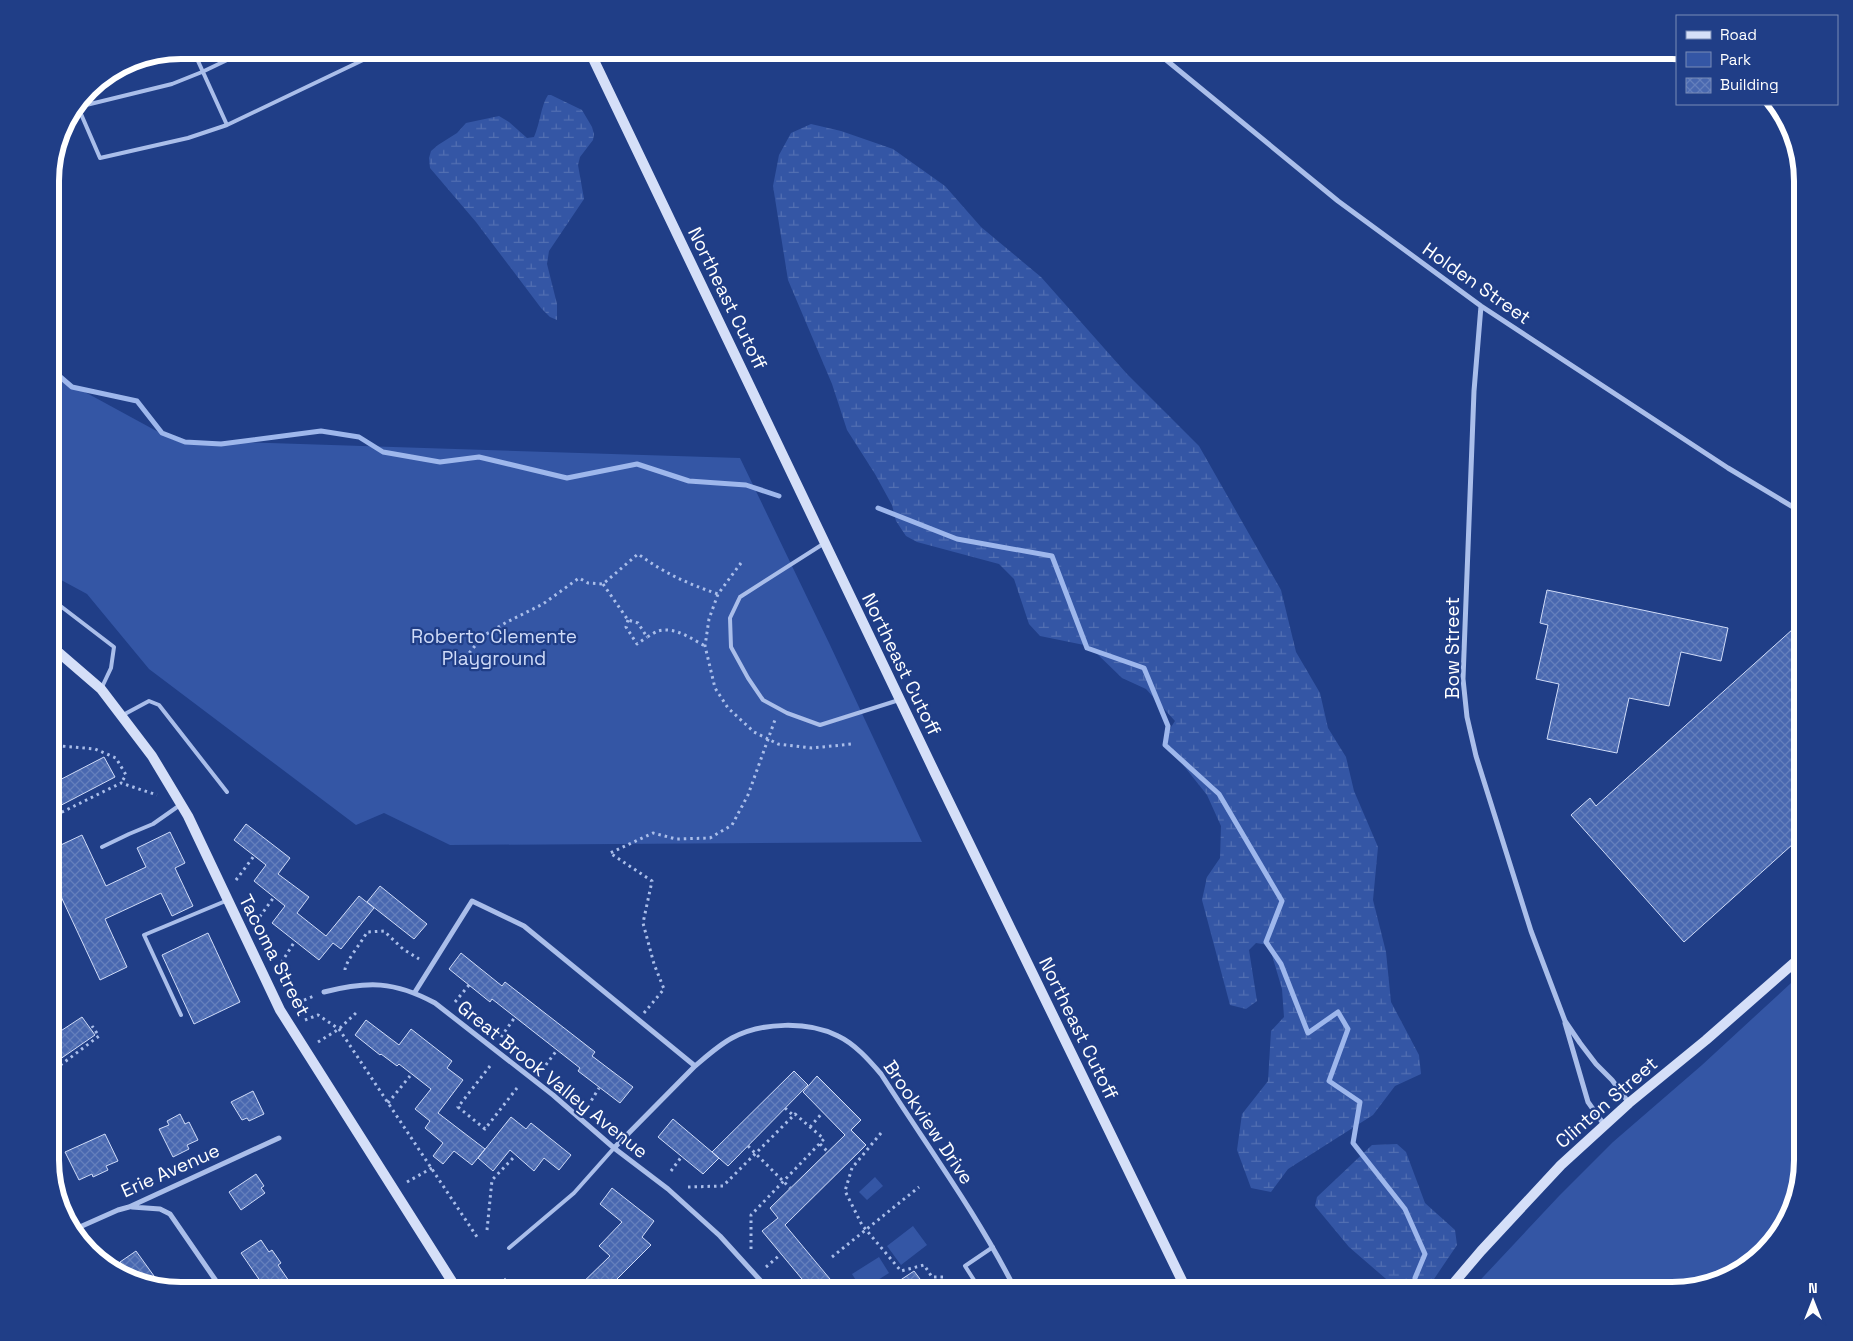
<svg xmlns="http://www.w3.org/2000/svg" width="1853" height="1341" font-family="'Space Grotesk',sans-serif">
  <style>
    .green { fill: #3456a5 }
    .wetland { fill: url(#wetland-marsh) }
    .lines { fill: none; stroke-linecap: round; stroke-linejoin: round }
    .stream { stroke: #9eb7ec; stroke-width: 5 }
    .building { fill: url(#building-cross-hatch); stroke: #cfdbf8 }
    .path { stroke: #aabeea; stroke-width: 3; stroke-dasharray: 2.5 4; stroke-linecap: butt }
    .lane { stroke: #aabeea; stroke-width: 4 }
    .street { stroke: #aabeea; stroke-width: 5 }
    .secondary { stroke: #d5dff8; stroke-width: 10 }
    .labels { text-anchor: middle; stroke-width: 4.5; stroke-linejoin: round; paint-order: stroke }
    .street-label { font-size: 19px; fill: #fff; stroke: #203e87 }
    .park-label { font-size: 19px; fill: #cfdbf8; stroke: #203e87 }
    .rim { fill: none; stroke: #fff; stroke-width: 6 }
  </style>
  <defs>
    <pattern id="wetland-marsh" width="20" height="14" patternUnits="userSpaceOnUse" patternTransform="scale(1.25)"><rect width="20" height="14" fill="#3456a5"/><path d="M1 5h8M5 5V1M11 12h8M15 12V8" fill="none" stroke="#526fb2"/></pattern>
    <pattern id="building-cross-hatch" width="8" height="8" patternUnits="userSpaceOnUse" patternTransform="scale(1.25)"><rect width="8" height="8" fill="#4968b0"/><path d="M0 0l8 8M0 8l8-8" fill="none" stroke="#647fbc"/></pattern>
  </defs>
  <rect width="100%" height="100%" fill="#203e87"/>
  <path class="green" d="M 50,373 L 173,440 L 740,458 L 830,645 L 922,842 L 450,845 L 384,813 L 356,825 L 149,669 L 87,594 L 50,574 Z
    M 1803,972 L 1803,1160 L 1796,1202 L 1776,1239 L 1730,1277 L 1672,1291 L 1470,1291 L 1559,1196 L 1613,1142 L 1702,1065 Z
    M 875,1177 L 883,1186 L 867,1200 L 859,1192 Z
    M 913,1226 L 927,1245 L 901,1265 L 887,1246 Z
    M 879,1257 L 889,1273 L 862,1290 L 852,1274 Z"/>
  <path class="wetland" d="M 548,95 L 551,95 L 582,110 L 592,127 L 594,134 L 593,140 L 580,157 L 578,165 L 584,199 L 549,251 L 547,264 L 557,304 L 557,320 L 550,317 L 541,308 L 476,222 L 430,168 L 429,158 L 431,151 L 438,145 L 457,133 L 466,123 L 499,116 L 509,122 L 527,138 L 534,137 C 540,124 541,105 548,95 Z
    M 811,124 L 841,131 L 893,149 L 945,186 L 981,227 L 1041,277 L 1127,374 L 1199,446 L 1281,590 L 1296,652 L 1320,693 L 1328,728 L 1346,757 L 1354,791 L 1378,847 L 1373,900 L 1386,952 L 1391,1002 L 1419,1055 L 1421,1074 L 1395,1086 L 1373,1115 L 1288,1169 L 1271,1192 L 1251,1188 L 1237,1150 L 1242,1114 L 1268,1081 L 1271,1031 L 1284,1017 L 1282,989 L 1269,945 L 1256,943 L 1249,950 L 1257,1001 L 1246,1009 L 1230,1005 L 1202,900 L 1207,877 L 1220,858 L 1221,826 L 1207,795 L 1168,746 L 1167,733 L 1175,721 L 1146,689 L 1122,678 L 1089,646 L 1040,636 L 1029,624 L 1014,579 L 999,564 L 917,542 L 906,536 L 896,521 L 892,505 L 875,474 L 847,430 L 832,384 L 788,280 L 773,186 L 779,155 L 791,133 Z
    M 1397,1144 L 1406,1152 L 1425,1203 L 1455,1230 L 1457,1245 L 1432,1282 L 1410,1291 L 1400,1291 L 1349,1247 L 1315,1206 L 1317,1197 L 1372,1145 Z"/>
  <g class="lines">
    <path class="stream" d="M 50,368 L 72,387 L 137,401 L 162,433 L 185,442 L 221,444 L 321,431 L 359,437 L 383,452 L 440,462 L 479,457 L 567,478 L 637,464 L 689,481 L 746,485 L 779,496
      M 878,508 L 957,539 L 1052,556 L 1087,648 L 1144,668 L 1168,726 L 1165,745 L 1219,794 L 1282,901 L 1266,942 L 1281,964 L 1308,1033 L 1338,1012 L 1348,1029 L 1329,1081 L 1360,1102 L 1353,1143 L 1405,1209 L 1425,1254 L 1415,1278"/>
  </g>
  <path class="building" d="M 1547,590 L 1728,628 L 1721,661 L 1681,652 L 1669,706 L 1629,698 L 1617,753 L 1547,739 L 1559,684 L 1536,679 L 1548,625 L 1540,623 Z
    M 1803,620 L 1803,835 L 1684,942 L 1571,815 L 1590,798 L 1596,806 Z
    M 104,757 L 115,777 L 50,811 L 50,785 Z
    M 246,824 L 290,858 L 278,874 L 309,897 L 297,913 L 326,936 L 359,896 L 374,908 L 341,949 L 333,943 L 319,960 L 272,923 L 285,906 L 254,881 L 266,865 L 234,840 Z
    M 170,832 L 185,863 L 175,868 L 193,906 L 172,916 L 161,893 L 105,919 L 127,967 L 100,980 L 50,873 L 50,850 L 82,835 L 106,886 L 146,867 L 137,848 Z
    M 380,886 L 427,924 L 414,939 L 367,902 Z
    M 208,933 L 240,1002 L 194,1024 L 162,955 Z
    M 461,953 L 502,986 L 505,982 L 595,1052 L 592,1056 L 633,1087 L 620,1103 L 578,1071 L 580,1068 L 492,999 L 490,1002 L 449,969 Z
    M 82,1017 L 95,1035 L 50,1066 L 50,1038 Z
    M 366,1020 L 399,1045 L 411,1029 L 452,1061 L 447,1068 L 463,1080 L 438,1113 L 485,1149 L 472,1165 L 454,1151 L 443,1164 L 433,1156 L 443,1143 L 425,1128 L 430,1121 L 415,1109 L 431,1089 L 399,1064 L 397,1066 L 381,1054 L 380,1055 L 355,1035 Z
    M 794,1071 L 808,1085 L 728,1166 L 712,1152 Z
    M 817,1076 L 861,1120 L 851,1130 L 866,1145 L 785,1225 L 840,1291 L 812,1291 L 762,1231 L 778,1218 L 770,1208 L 845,1135 L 803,1092 Z
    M 253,1091 L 264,1114 L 249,1121 L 247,1118 L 242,1120 L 231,1102 Z
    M 180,1114 L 185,1124 L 189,1122 L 198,1140 L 187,1145 L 189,1149 L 173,1157 L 159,1129 L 169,1125 L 167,1121 Z
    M 511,1117 L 526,1129 L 531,1123 L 571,1155 L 559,1170 L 544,1158 L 534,1171 L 510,1150 L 493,1171 L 478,1158 Z
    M 673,1119 L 719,1158 L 703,1174 L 658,1137 Z
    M 105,1134 L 118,1161 L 106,1166 L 108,1170 L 93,1177 L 92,1174 L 79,1180 L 65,1152 Z
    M 256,1174 L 264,1186 L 261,1188 L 265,1193 L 241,1210 L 229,1192 Z
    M 612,1188 L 654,1221 L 642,1237 L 651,1245 L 605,1291 L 574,1291 L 610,1256 L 599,1246 L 622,1222 L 600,1204 Z
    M 261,1240 L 269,1252 L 272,1250 L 281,1263 L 278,1265 L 291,1284 L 281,1291 L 267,1291 L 241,1253 Z
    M 136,1251 L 154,1276 L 142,1284 L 133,1281 L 120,1262 Z
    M 914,1271 L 929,1291 L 884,1291 Z"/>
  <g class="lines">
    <path class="path" d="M 741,563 L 718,594 L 709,619 L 705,646 L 715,688 L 728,708 L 754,732 L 778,744 L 812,748 L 852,744
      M 603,584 L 628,620 L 638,623 L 647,637 C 651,635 655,632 658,631 C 674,626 692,639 705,646
      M 628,620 L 626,627 L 637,644 L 647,637
      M 461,663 L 483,636 L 507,622 L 543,604 L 579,578 L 588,583 L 603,584 L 638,554 C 666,574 686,583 718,594
      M 50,745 L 95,749 L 116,758 L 126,775 L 121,783
      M 50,818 L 121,783 L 157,795
      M 236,880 L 254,856
      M 256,922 L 274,897
      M 278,968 L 295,941
      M 345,970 C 345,962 362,942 367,932 L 384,931 L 403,949 L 419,959
      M 455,1002 L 469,985
      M 292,1005 L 314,996
      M 644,1013 L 664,989 L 654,964 L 643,923 L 652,881 L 610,853 L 653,833 L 676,839 L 710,838 L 732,825 L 748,795 L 776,717
      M 305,1020 L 318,1015 L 339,1029 L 477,1237
      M 501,1037 L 515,1017
      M 318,1042 L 339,1029 L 357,1012
      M 490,1066 L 458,1107 L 485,1129 L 517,1088
      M 542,1070 L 557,1050
      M 50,1073 L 99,1036 L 92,1026
      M 388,1103 L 410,1076
      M 588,1106 L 599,1088
      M 785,1108 L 794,1116
      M 810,1127 L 823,1112
      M 881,1133 L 852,1168 L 845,1191 L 862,1225 L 901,1271 L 924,1265 L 932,1277 L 943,1277 L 952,1291
      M 820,1144 L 828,1152
      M 748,1146 L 790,1188
      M 671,1171 L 682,1156
      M 407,1182 L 432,1168
      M 688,1187 L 723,1186 L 795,1114 L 824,1139 L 751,1215 L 751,1249
      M 487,1230 L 492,1180 L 515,1156
      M 832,1257 L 919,1187
      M 766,1267 L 781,1254
      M 509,1283 L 514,1291
      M 489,1291 L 506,1279"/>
    <path class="lane" d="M 193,50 L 227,125
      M 248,50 L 202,72 L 172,84 L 78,107 L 100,158 L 188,138 L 227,125 L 384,50
      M 823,544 L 740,597 L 730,618 L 731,647 L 748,678 L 763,700 L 787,713 L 820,725 L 899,700
      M 50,598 L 114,647 L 111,668 L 102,687
      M 123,715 L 149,701 L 159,705 L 227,792
      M 102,847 L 129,834 L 153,824 L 180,805
      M 181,1015 L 144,935 L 228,900
      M 509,1248 L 574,1193 L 614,1148
      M 981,1291 L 965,1266 L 993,1247"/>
    <path class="street" d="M 1154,50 L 1338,201 L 1481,306 L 1728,468 L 1803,513
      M 1481,306 L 1474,391 L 1463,679 L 1467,717 L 1476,756 L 1531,931 L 1565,1021 L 1580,1043 L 1596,1064 L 1612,1080 L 1629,1103
      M 324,992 C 368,981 394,981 435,1003 L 553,1095 L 614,1148 L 668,1189 L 720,1236 L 770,1291
      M 415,992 L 472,901 L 524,926 L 695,1066 C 707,1056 719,1045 732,1038 C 762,1022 808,1021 838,1036 C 855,1044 869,1060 881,1074 C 927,1146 978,1215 1016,1291
      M 1565,1023 L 1588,1102 L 1605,1126
      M 614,1148 L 695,1066
      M 132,1207 L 160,1209 L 170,1214 L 223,1291
      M 73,1230 L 118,1210 L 129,1207 L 279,1138"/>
    <path class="secondary" d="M 589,50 L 935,773 L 1187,1291
      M 50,645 L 101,689 L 152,756 L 188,816 L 280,1010 L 458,1291
      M 1447,1291 L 1481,1251 L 1561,1165 L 1629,1103 L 1706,1040 L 1803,955"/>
  </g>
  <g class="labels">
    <g class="street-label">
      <text transform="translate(1477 283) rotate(35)" y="7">Holden Street</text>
      <text transform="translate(728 298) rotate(64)" y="7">Northeast Cutoff</text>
      <text transform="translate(1452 648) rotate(-90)" y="7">Bow Street</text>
      <text transform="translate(902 664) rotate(64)" y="7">Northeast Cutoff</text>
      <text transform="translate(275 955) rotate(63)" y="7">Tacoma Street</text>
      <text transform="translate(1079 1028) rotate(64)" y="7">Northeast Cutoff</text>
      <text transform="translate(553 1079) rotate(39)" y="7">Great Brook Valley Avenue</text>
      <text transform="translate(1606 1102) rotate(-41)" y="7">Clinton Street</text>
      <text transform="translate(929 1122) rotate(56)" y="7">Brookview Drive</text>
      <text transform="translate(170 1170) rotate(-24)" y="7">Erie Avenue</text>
    </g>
    <g class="park-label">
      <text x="494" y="643">Roberto Clemente<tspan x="494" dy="22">Playground</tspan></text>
    </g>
  </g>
  <path d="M0 0H1853V1341H0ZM181 59H1672A122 122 0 0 1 1794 181V1160A122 122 0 0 1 1672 1282H181A122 122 0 0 1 59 1160V181A122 122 0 0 1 181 59Z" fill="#203e87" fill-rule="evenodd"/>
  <path class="rim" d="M181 59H1672A122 122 0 0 1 1794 181V1160A122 122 0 0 1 1672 1282H181A122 122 0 0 1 59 1160V181A122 122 0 0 1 181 59Z"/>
  <rect x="1676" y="15" width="162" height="90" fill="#203e87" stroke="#798bb7"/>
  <rect x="1686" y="31" width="25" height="8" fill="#d5dff8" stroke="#798bb7"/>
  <text x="1720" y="40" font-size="15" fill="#ffffff">Road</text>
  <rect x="1686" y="52" width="25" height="15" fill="#3456a5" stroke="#798bb7"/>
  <text x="1720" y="65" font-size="15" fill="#ffffff">Park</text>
  <rect x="1686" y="78" width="25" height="15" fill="url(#building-cross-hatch)" stroke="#798bb7"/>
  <text x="1720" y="90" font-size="15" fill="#ffffff">Building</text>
  <g transform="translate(1813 1301)" stroke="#203e87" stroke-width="4" paint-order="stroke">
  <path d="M0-4L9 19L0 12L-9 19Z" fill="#ffffff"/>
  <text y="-8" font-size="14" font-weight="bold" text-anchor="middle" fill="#ffffff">N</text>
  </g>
</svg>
